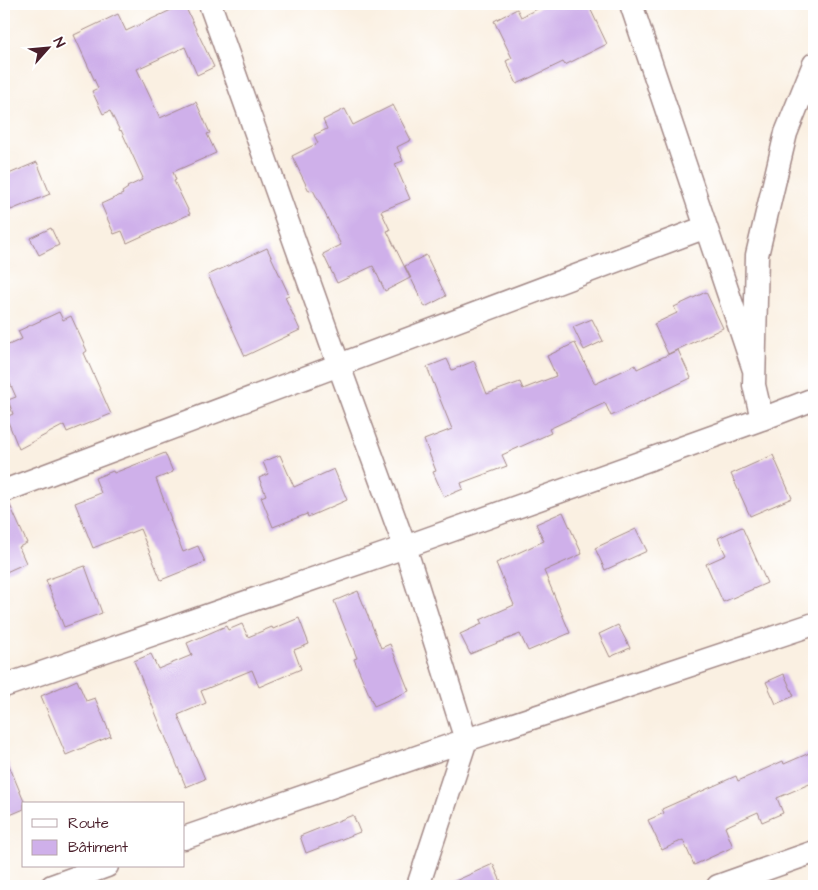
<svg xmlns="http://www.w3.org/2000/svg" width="818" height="890" font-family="'Architects Daughter',sans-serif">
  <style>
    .building { fill: #cfb0ea }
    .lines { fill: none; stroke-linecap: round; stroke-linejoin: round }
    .minor-casing { stroke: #a28886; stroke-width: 25 }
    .minor { stroke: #fff; stroke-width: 22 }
  </style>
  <rect width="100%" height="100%" fill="#fff"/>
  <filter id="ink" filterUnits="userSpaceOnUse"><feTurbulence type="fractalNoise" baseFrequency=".02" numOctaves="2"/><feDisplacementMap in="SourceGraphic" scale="10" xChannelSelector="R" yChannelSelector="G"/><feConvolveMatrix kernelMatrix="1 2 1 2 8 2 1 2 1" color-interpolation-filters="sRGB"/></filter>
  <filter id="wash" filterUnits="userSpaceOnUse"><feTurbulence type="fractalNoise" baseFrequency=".0096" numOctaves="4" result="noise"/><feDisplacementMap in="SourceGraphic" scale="20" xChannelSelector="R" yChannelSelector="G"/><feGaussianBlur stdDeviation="1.12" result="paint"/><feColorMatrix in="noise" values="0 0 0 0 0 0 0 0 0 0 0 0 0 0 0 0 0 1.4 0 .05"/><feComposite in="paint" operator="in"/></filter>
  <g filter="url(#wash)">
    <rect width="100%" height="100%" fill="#faf0e2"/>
    <g id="blocks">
      <path class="building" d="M 184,4 L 214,67 L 197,75 L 185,47 L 137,69 L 160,118 L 196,102 L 210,133 L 207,134 L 216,153 L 173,172 L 176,180 L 174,181 L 190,214 L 127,243 L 122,231 L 114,234 L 101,204 L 123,194 L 122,192 L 128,188 L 127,187 L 142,180 L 141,178 L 143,178 L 121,130 L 120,131 L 110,111 L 103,114 L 92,91 L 98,88 L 74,35 L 118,14 L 126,31 Z
        M 547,4 L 588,4 L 607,44 L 565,65 L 563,62 L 517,84 L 506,61 L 512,58 L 494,21 L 517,9 L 521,17 Z
        M 393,105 L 411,140 L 397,147 L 403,161 L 395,164 L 410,199 L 381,211 L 390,230 L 387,231 L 410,278 L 385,291 L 373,266 L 337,283 L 323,254 L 341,245 L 313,190 L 309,191 L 292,156 L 318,143 L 314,135 L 327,129 L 323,120 L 345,109 L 353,125 Z
        M 37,162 L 50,194 L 11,210 L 4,194 L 4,176 Z
        M 51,228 L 59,245 L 39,255 L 30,238 Z
        M 267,248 L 289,295 L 285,297 L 300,330 L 245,356 L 208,275 Z
        M 426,255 L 446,296 L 425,307 L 405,266 Z
        M 706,292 L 723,328 L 668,354 L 654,324 L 677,313 L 674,307 Z
        M 59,312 L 63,320 L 71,316 L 87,351 L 84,353 L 111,414 L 67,432 L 64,425 L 19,449 L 6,417 L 13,414 L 8,400 L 16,397 L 4,370 L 4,347 L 22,339 L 18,331 Z
        M 592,319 L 603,341 L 584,350 L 573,327 Z
        M 575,343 L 595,384 L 635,365 L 637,369 L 678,350 L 691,378 L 611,416 L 605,403 L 549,429 L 551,433 L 502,455 L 507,466 L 461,483 L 463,489 L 444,497 L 433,472 L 436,471 L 424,440 L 452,429 L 427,367 L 447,359 L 452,370 L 474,361 L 487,394 L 520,382 L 523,389 L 556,376 L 547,356 Z
        M 165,453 L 173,472 L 156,479 L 171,519 L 170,519 L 183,552 L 198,546 L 205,562 L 161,580 L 140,529 L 93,548 L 75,503 L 101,493 L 95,478 L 113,471 L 114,473 Z
        M 280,455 L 294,487 L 334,469 L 347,500 L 308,517 L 307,514 L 273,527 L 261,497 L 266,495 L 259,478 L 268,474 L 263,462 Z
        M 773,455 L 792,498 L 750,516 L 731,474 Z
        M 9,503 L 27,543 L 19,547 L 26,563 L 4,573 L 4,504 Z
        M 563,512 L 582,554 L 544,571 L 570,633 L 528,651 L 520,634 L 470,654 L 460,634 L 482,624 L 480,620 L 514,605 L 496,563 L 544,541 L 536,524 Z
        M 742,527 L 767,583 L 723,602 L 706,564 L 726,555 L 718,538 Z
        M 636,529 L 647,551 L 605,570 L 595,548 Z
        M 85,566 L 102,613 L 64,627 L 46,580 Z
        M 358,591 L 381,648 L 390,644 L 409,691 L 374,706 L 354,659 L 357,658 L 334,601 Z
        M 299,618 L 309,644 L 294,650 L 301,669 L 259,687 L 252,670 L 201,691 L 206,703 L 178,715 L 205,779 L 186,787 L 134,661 L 151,654 L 158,669 L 192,655 L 187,643 L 226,626 L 228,630 L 242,624 L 248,637 L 272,627 L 273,629 Z
        M 618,625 L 630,648 L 610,657 L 599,634 Z
        M 784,674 L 794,696 L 776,704 L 766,682 Z
        M 77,680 L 86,701 L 95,698 L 111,736 L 66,755 L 41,696 Z
        M 814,751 L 814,782 L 777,798 L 783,813 L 762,822 L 758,812 L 725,827 L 733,847 L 694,865 L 683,840 L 662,850 L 648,820 L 664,813 L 662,809 L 736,776 L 738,781 L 783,761 L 784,764 Z
        M 4,753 L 25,804 L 24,804 L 24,809 L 10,815 L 4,802 Z
        M 353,815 L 360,832 L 306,853 L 300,836 Z
        M 493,864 L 503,886 L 444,886 Z"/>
    </g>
  </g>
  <g filter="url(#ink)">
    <use href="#blocks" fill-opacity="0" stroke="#a28886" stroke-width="1"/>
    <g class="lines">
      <g class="minor-casing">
        <path id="minor" d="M 210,4 L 339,366 L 405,547 L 466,740 L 418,886
          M 631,4 L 754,370
          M 762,419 L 754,385 L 757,255 L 786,133 L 814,64
          M 4,491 L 706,227
          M 4,686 L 405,547 L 762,419 L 814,399
          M 184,838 L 466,740 L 814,624
          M 52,886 L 107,866
          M 718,886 L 814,852"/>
      </g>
      <use href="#minor" class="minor"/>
    </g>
  </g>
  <rect width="818" height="890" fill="none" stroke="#fff" stroke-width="20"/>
  <rect x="22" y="802" width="162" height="65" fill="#ffffff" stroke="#b7a5aa"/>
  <rect x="32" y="819" width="25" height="8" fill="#ffffff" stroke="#b7a5aa"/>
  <text x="68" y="828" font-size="15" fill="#4a1f2b">Route</text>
  <rect x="32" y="840" width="25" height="15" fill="#cfb0ea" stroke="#b7a5aa"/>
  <text x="68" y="852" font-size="15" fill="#4a1f2b">Bâtiment</text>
  <g transform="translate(48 48) rotate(63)" stroke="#ffffff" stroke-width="4" paint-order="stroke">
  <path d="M0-4L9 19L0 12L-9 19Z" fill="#4a1f2b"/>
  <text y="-8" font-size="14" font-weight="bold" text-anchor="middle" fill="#4a1f2b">N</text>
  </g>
</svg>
